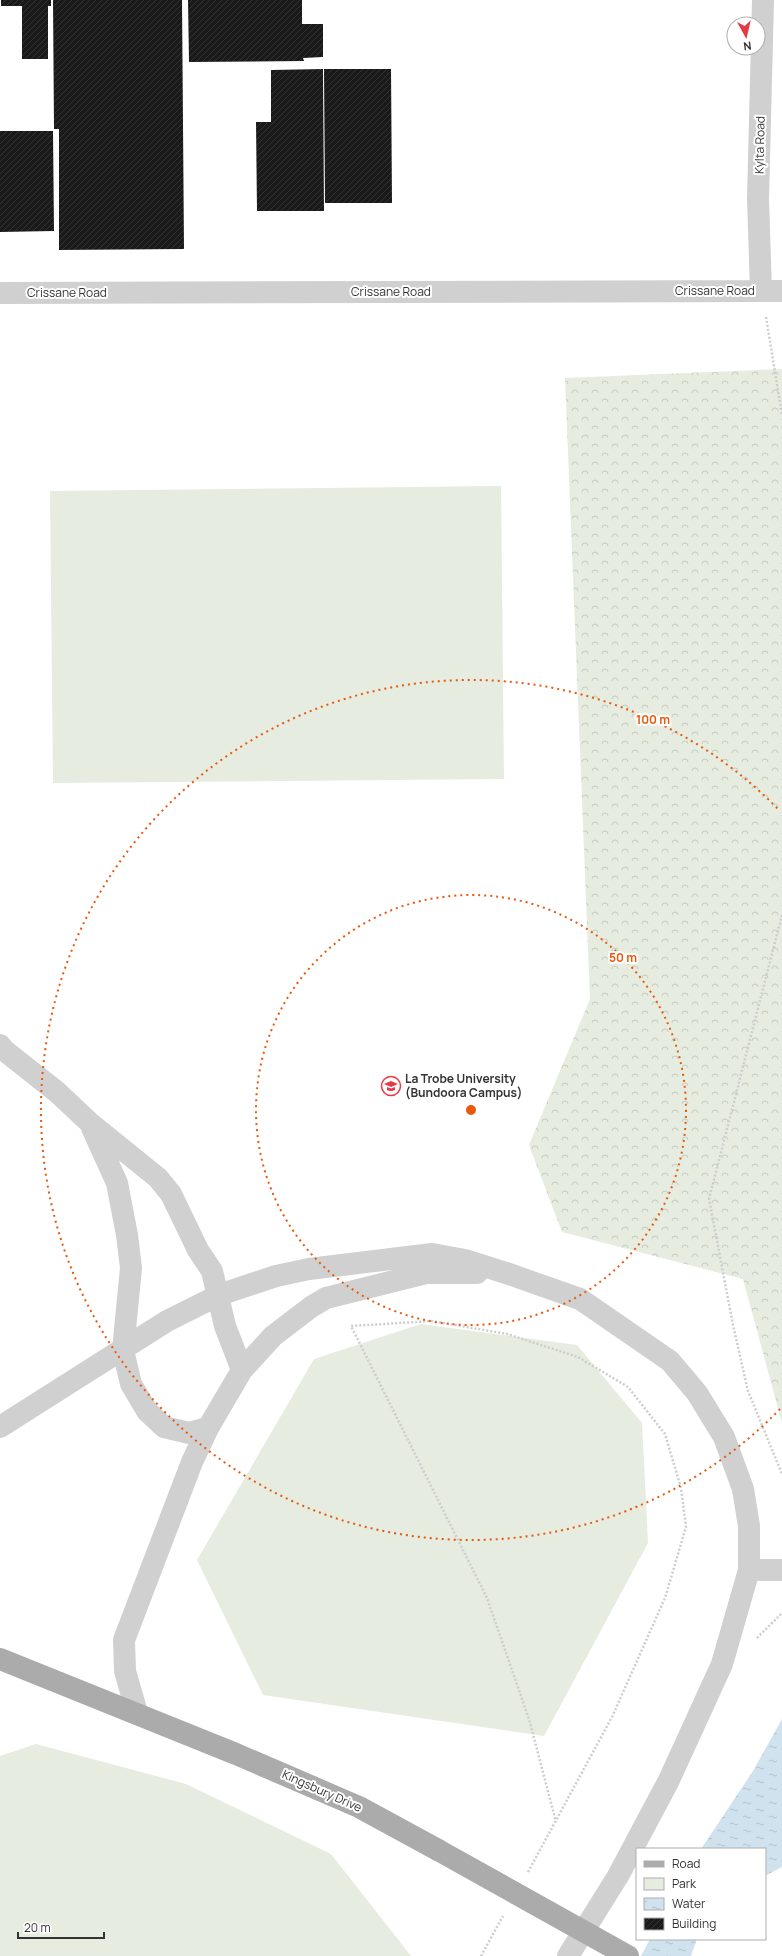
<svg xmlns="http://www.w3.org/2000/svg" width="782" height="1956" font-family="Manrope,sans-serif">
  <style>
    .green { fill: #e6ecdf }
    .forest { fill: url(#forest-crowns) }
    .water { fill: url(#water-ripples) }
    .building { fill: url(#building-hatch) }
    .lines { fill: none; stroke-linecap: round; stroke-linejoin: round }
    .path { stroke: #cdcdcd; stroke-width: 2.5; stroke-dasharray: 2 2; stroke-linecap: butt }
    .minor { stroke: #d0d0d0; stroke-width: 22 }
    .major { stroke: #ababab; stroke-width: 22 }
    .major-bridge { stroke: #ababab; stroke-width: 22 }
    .ring { fill: none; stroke: #e8590c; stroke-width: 2; stroke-dasharray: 2 4 }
    .labels { text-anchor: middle; stroke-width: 4; stroke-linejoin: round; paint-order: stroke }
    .street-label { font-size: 12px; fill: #333; stroke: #fff }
    .poi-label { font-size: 12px; font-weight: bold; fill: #333; stroke: #fff; text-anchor: start }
    .centre { fill: #e8590c; stroke: #fff; stroke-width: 2 }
    .ring-label { font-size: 12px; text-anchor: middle; font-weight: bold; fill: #e8590c; stroke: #fff; stroke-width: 4; stroke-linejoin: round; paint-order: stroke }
  </style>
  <defs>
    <pattern id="forest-crowns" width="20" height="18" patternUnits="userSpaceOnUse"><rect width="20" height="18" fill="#e6ecdf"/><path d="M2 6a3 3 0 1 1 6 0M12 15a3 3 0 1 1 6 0" fill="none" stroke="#c6cbc0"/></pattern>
    <pattern id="water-ripples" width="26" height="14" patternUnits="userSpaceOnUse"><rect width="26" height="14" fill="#cfe2ee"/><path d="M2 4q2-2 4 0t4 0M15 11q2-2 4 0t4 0" fill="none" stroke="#b2c2cd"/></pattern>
    <pattern id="building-hatch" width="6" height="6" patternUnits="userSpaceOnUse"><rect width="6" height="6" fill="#1a1a1a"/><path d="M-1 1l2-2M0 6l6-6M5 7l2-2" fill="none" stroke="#333"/></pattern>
  </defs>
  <rect width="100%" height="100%" fill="#fff"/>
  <path class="green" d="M 501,486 L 504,779 L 53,783 L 50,491 Z
    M 421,1324 L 577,1345 L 642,1423 L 648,1543 L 544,1736 L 263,1695 L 197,1560 L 314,1359 Z
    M 36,1744 L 186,1784 L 331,1854 L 411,1956 L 0,1956 L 0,1756 Z"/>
  <path class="forest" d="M 782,369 L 782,1423 L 743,1279 L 562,1232 L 529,1145 L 590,999 L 565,378 Z"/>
  <path class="water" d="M 782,1719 L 782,1867 L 765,1876 L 765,1849 L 701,1849 L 753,1771 Z
    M 650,1939 L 697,1939 L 691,1956 L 641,1956 Z"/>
  <path class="building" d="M 1,0 L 51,0 L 51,6 L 48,6 L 48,59 L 22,59 L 22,6 L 1,6 Z
    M 53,0 L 182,0 L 184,249 L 59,250 L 59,129 L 54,129 Z
    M 188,0 L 302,0 L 302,24 L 323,24 L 323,57 L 303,58 L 304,61 L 189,62 Z
    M 323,69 L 324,211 L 257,211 L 256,122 L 271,122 L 271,70 Z
    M 324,69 L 391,69 L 392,203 L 325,203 Z
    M 0,131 L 53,131 L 54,231 L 0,232 Z"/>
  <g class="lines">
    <path class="path" d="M 766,317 L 782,415
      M 782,915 L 709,1199 L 733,1325 L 748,1391 L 782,1474
      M 757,1638 L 782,1613
      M 528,1872 L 612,1717 L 665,1598 L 686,1527 L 681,1488 L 665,1434 L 628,1387 L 578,1357 L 507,1334 L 432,1321 L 351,1326 L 487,1598 L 529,1719 L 556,1822
      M 481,1956 L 503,1916"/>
    <path class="minor" d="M 761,291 L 758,199 L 763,0
      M 0,293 L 782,291
      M 0,1045 L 5,1051 L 57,1092 L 90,1123 L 158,1178 L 171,1194 L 198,1250 L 212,1271 L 225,1326 L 242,1370
      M 92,1128 L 117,1183 L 127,1235 L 131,1268 L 123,1350 L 131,1384 L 147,1411 L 164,1427 L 189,1433 L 208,1428
      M 0,1427 L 167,1321 L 219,1295 L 276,1276 L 309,1269 L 432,1254 L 465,1260 L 506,1273 L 580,1299 L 670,1361 L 697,1393 L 724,1437 L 743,1489 L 749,1526 L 749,1570 L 722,1664 L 669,1780 L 618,1876 L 568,1956
      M 749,1570 L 782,1570
      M 137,1713 L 125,1671 L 124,1640 L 192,1462 L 208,1428 L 242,1370 L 273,1336 L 311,1307 L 326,1298 L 426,1273 L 477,1273"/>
    <path class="major" d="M 0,1659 L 236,1754 L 359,1807 L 438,1850"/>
    <path class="major-bridge" d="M 438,1850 L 628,1956"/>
  </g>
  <g class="ring">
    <circle cx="471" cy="1110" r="215"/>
    <path d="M780 1409A430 430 0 1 1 780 811"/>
  </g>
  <defs>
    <g id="university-ring" transform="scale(1)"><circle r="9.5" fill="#fff" stroke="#e63946" stroke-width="1.5"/><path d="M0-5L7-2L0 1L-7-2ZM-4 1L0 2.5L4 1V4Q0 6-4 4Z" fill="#e63946"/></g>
  </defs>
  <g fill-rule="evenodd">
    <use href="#university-ring" x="391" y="1086"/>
  </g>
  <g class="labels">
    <g class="street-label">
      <text transform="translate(760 145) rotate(-89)" y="4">Kylta Road</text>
      <text x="715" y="295">Crissane Road</text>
      <text x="391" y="296">Crissane Road</text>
      <text x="67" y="297">Crissane Road</text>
      <text transform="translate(322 1791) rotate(24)" y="4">Kingsbury Drive</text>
    </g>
    <g class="poi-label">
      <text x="405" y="1083">La Trobe University<tspan x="405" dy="14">(Bundoora Campus)</tspan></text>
    </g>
  </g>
  <circle cx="471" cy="1110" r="6" class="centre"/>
  <g class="ring-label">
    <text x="653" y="724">100 m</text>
    <text x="623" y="962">50 m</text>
  </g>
  <rect x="636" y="1848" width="130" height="92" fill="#ffffff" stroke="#adadad"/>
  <rect x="644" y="1861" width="20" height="6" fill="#ababab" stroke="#adadad"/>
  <text x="672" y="1868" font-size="12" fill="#333333">Road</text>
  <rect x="644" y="1878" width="20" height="12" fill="#e6ecdf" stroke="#adadad"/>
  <text x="672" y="1888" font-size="12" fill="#333333">Park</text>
  <rect x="644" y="1898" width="20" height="12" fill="url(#water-ripples)" stroke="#adadad"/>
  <text x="672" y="1908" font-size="12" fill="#333333">Water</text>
  <rect x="644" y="1918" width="20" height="12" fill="url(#building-hatch)" stroke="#adadad"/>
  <text x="672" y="1928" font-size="12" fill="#333333">Building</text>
  <g transform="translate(746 36) rotate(172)"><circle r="19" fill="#ffffff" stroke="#adadad"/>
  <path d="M0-3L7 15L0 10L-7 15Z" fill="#e63946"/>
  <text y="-6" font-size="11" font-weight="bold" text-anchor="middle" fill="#333333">N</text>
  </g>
  <path d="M18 1932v6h86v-6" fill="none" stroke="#333333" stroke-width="2"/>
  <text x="24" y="1932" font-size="12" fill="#333333" stroke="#ffffff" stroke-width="3" paint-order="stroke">20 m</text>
</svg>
